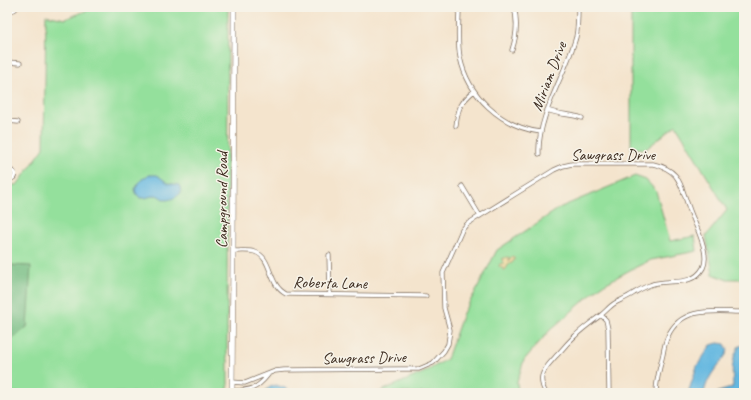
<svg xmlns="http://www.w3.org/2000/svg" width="751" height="400" font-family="Caveat,sans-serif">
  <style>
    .green { fill: #94e09c; stroke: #68855d }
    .forest { fill: #77be84; stroke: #597451 }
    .sand { fill: #eeda9e; stroke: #94825e }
    .water { fill: #64b7e0; stroke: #50707f }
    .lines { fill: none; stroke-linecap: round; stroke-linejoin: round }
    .street-casing { stroke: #7c6b5b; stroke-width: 5 }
    .secondary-casing { stroke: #7c6b5b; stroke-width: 6 }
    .street { stroke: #fff; stroke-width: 3.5 }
    .secondary { stroke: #fff; stroke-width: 5 }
    .labels { text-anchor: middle; stroke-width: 3; stroke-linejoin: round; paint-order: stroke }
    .street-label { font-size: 16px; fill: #3b2a1e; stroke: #f7f3e8 }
  </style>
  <rect width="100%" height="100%" fill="#f7f3e8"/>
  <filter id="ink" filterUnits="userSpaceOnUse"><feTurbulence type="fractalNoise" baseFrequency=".025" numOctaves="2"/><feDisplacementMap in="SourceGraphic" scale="8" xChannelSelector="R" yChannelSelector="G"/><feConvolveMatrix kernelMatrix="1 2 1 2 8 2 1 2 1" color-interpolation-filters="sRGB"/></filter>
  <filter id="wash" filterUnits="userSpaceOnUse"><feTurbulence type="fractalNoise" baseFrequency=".012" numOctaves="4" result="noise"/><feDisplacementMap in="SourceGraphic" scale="16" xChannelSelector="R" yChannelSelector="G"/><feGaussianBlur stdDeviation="0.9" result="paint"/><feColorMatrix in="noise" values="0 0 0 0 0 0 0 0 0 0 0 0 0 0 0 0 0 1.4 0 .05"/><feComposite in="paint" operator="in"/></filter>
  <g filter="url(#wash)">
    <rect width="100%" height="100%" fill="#f4e4cd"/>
    <path class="green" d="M 94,7 L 228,7 L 227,359 L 228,359 L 228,393 L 7,393 L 7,343 L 27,327 L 27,266 L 7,265 L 7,185 L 17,185 L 44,148 L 46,15 L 65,19 L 93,8 Z
      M 631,7 L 744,8 L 744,279 L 725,279 L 713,274 L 706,236 L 727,210 L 676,125 L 646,149 L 631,148 Z
      M 635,176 L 646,180 L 656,191 L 670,241 L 695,236 L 697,251 L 651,260 L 630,270 L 601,286 L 550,330 L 524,360 L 517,382 L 518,393 L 377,393 L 425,372 L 447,359 L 463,313 L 476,291 L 497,250 L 561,207 Z"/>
    <path class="forest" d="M 7,265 L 31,266 L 27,327 L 7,343 Z"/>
    <path class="sand" d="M 507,257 L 509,258 L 509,261 L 512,257 L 514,258 L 514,260 L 512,263 L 509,264 L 505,270 L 503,270 L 502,267 L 500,267 L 499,266 L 500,264 L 504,263 L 502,260 L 502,259 Z"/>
    <path class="water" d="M 149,175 L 157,175 L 168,183 L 179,185 L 180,187 L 181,193 C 177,197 171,200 165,200 C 163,199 159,196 156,195 L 145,198 L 140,198 L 136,193 L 135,189 L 142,179 L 147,177 Z
      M 718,343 L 725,344 L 728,350 C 726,357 721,361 717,367 C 711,374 706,383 704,393 L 688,393 L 697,366 L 711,345 Z
      M 744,345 L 744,393 L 718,393 L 718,392 L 731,388 L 733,386 C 732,370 731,361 739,346 Z
      M 276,385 L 285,388 L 291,393 L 263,393 L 270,387 Z"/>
  </g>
  <g filter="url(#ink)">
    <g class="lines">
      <g class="street-casing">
        <path id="street" d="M 459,7 C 459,23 457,41 460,57 C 468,96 501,127 541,132
          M 7,10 C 11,11 15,11 17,7
          M 512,50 C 517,35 518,22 514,7
          M 7,62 L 20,63
          M 547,110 C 560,115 570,114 582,118
          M 7,121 L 18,122
          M 456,126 C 458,108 460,103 474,91
          M 539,154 C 537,116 566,74 576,37 C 578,28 578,17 578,7
          M 7,172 C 17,166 17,184 7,177
          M 462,186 L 480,216
          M 233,251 C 240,251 249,250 255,252 C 273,258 267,284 286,294 L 426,296
          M 329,255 L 330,295
          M 601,315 L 606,320 L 608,329 L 609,393
          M 232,382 L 245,383 L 275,371 L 284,370 L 402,369 L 419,369 L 433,363 L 444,351 L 448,344 L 450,330 L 444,308 L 443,273 L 462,230 L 467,224 L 554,170 L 563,166 L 572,164 L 653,164 C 681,170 680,185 689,208 C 694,223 711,253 703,268 C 692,288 667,278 650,285 C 644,287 639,290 634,293 C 628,297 621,300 615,303 C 610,306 606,311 601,315 C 592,322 583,328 575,336 C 568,342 562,350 556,356 C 551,362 544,368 542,376 C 541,381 543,388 546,393
          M 232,391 C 251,390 256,390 268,375
          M 656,393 C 656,380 660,367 663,354 C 664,348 665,342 668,336 C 682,305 716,312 744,312"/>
      </g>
      <g class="secondary-casing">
        <path id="secondary" d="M 232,393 L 233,251 L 234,7"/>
      </g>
      <use href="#street" class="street"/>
      <use href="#secondary" class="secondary"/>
    </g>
  </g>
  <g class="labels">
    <g class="street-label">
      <text transform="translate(548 76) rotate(-69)" y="6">Miriam Drive</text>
      <text x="613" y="160">Sawgrass Drive</text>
      <text transform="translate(221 200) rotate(-90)" y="6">Campground Road</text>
      <text transform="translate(330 282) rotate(1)" y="6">Roberta Lane</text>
      <text transform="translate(364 357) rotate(-1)" y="6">Sawgrass Drive</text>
    </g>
  </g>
  <rect width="751" height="400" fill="none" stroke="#f7f3e8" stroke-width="24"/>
</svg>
